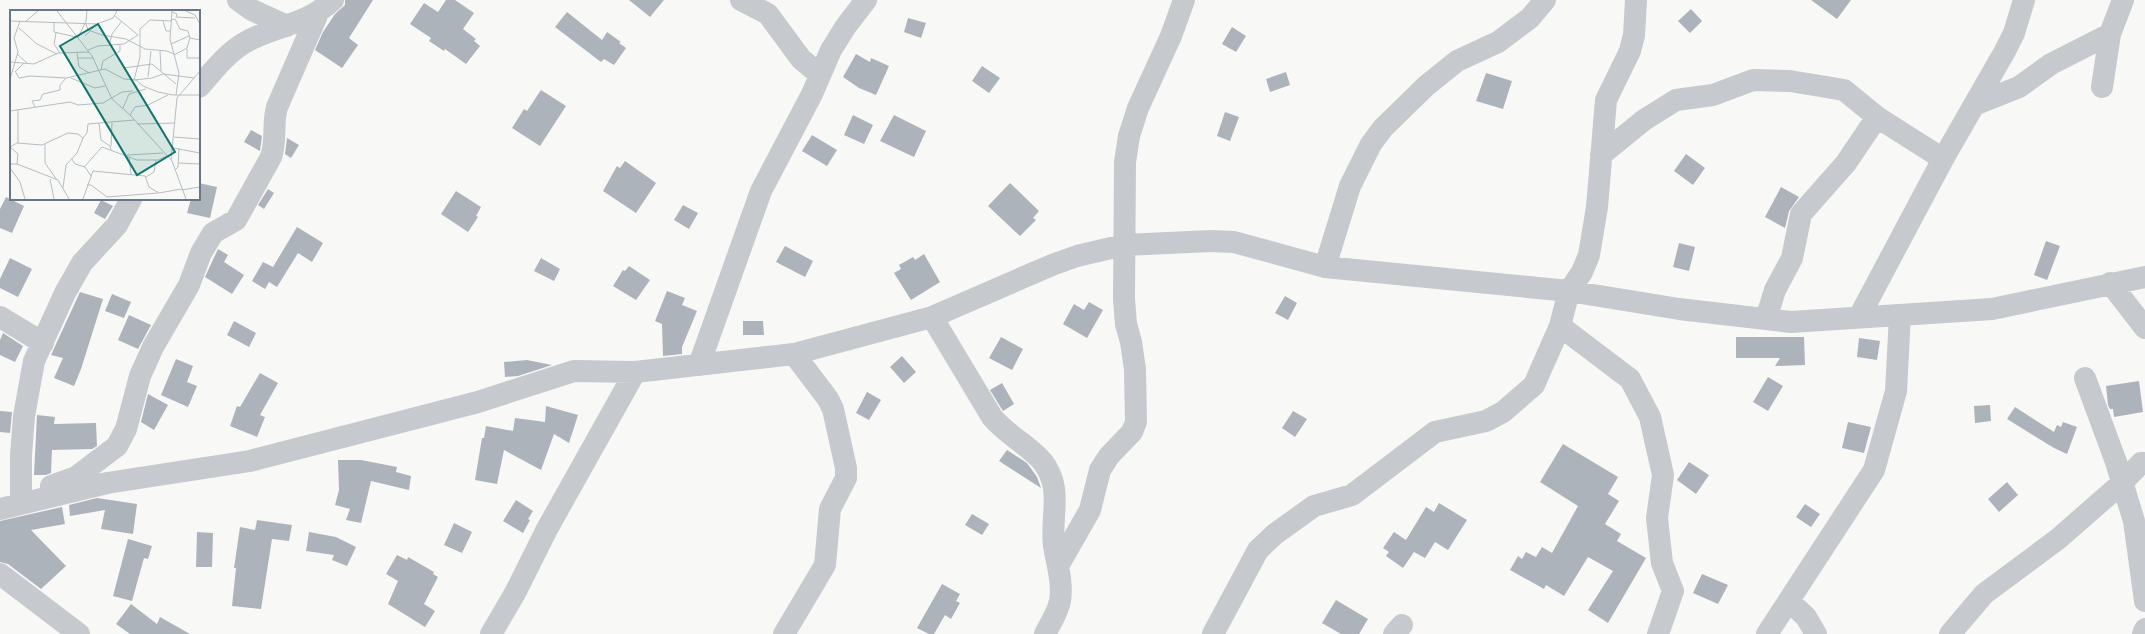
<svg xmlns="http://www.w3.org/2000/svg" width="2145" height="634" font-family="Inter,sans-serif">
  <style>
    .building { fill: #acb3ba }
    .lines { fill: none; stroke-linecap: round; stroke-linejoin: round }
    .minor { stroke: #c6c9cd; stroke-width: 22 }
    .inset-road { fill: none; stroke: #b5bdc3; stroke-width: 1 }
    .view { fill: #0f766e; fill-opacity: 0.15; stroke: #0f766e; stroke-width: 2 }
    .inset-edge { fill: none; stroke: #677688; stroke-width: 2 }
  </style>
  <rect width="100%" height="100%" fill="#f8f9f6"/>
  <path class="building" d="M 345,0 L 373,0 L 349,38 L 358,45 L 342,68 L 315,50 L 323,32 L 335,14 L 345,5 Z
    M 446,0 L 455,0 L 474,13 L 463,29 L 476,39 L 474,41 L 480,46 L 466,64 L 445,49 L 444,51 L 429,41 L 431,38 L 410,24 L 424,3 L 438,12 Z
    M 629,0 L 664,0 L 650,17 Z
    M 1811,0 L 1851,0 L 1837,19 Z
    M 1691,9 L 1702,21 L 1690,33 L 1678,21 Z
    M 567,12 L 602,40 L 607,32 L 621,42 L 619,43 L 626,48 L 614,65 L 604,59 L 601,62 L 555,27 Z
    M 908,18 L 926,23 L 921,38 L 904,32 Z
    M 1232,27 L 1246,36 L 1236,52 L 1222,44 Z
    M 856,54 L 870,62 L 871,58 L 889,66 L 876,95 L 859,88 L 843,77 Z
    M 982,66 L 1000,78 L 989,93 L 972,81 Z
    M 1286,72 L 1290,85 L 1270,92 L 1266,79 Z
    M 1486,73 L 1512,81 L 1503,109 L 1476,101 Z
    M 541,90 L 566,106 L 540,146 L 512,128 L 524,109 L 527,111 Z
    M 1225,112 L 1239,117 L 1230,141 L 1217,136 Z
    M 853,115 L 873,125 L 864,144 L 844,135 Z
    M 894,115 L 926,131 L 914,157 L 880,141 Z
    M 251,130 L 262,136 L 260,151 L 244,142 Z
    M 812,135 L 837,150 L 827,166 L 802,151 Z
    M 287,138 L 299,145 L 291,158 L 285,154 Z
    M 1686,154 L 1705,168 L 1693,185 L 1674,171 Z
    M 625,161 L 656,183 L 636,213 L 603,191 L 617,166 L 620,168 Z
    M 199,183 L 217,187 L 210,218 L 187,213 L 191,199 L 199,199 Z
    M 1010,183 L 1039,211 L 1033,218 L 1036,220 L 1020,236 L 988,206 Z
    M 1781,187 L 1799,197 L 1789,211 L 1785,228 L 1765,217 Z
    M 268,189 L 274,193 L 264,209 L 258,205 Z
    M 456,191 L 481,207 L 476,216 L 478,217 L 468,232 L 441,214 Z
    M 6,197 L 24,206 L 12,233 L 0,228 L 0,209 Z
    M 101,200 L 113,206 L 105,219 L 94,213 Z
    M 683,205 L 698,213 L 689,229 L 674,220 Z
    M 297,227 L 323,243 L 312,262 L 298,253 L 277,287 L 269,282 L 265,289 L 252,281 L 263,262 L 273,267 Z
    M 2046,241 L 2060,246 L 2047,280 L 2034,275 Z
    M 1679,243 L 1695,247 L 1689,271 L 1673,267 Z
    M 785,246 L 813,261 L 805,277 L 776,262 Z
    M 218,249 L 228,255 L 224,262 L 244,275 L 232,294 L 205,277 Z
    M 924,254 L 940,282 L 911,300 L 894,273 L 901,269 L 899,265 L 913,257 L 915,260 Z
    M 10,258 L 32,269 L 18,297 L 0,288 L 0,279 Z
    M 541,258 L 560,269 L 554,281 L 534,271 Z
    M 629,266 L 650,280 L 636,300 L 613,286 L 623,270 L 625,271 Z
    M 667,291 L 685,298 L 682,305 L 697,311 L 682,347 L 682,354 L 663,356 L 662,324 L 655,321 Z
    M 80,292 L 103,299 L 81,369 L 74,386 L 54,378 L 63,358 L 51,355 Z
    M 112,294 L 131,302 L 124,318 L 105,311 Z
    M 1285,296 L 1297,303 L 1288,320 L 1275,313 Z
    M 1089,302 L 1103,310 L 1087,338 L 1063,324 L 1074,304 L 1084,310 Z
    M 129,315 L 151,325 L 138,349 L 118,340 Z
    M 234,321 L 256,333 L 249,347 L 227,335 Z
    M 743,321 L 763,321 L 764,335 L 743,335 Z
    M 3,333 L 23,346 L 15,362 L 0,355 L 0,340 Z
    M 1001,337 L 1023,349 L 1012,370 L 989,358 Z
    M 1736,337 L 1804,337 L 1805,365 L 1775,366 L 1780,358 L 1736,358 Z
    M 1859,338 L 1880,341 L 1877,360 L 1857,357 Z
    M 902,356 L 916,372 L 904,383 L 890,367 Z
    M 176,359 L 193,366 L 187,382 L 197,386 L 188,407 L 161,395 Z
    M 527,360 L 552,365 L 518,376 L 505,377 L 504,362 Z
    M 260,373 L 278,383 L 260,415 L 265,417 L 257,437 L 230,426 L 237,406 L 240,407 Z
    M 1768,377 L 1783,386 L 1768,411 L 1753,402 Z
    M 2139,381 L 2143,412 L 2114,417 L 2113,409 L 2110,409 L 2108,405 L 2106,386 Z
    M 1002,383 L 1014,404 L 1003,411 L 990,390 Z
    M 867,392 L 881,400 L 869,420 L 856,413 Z
    M 148,394 L 168,405 L 154,430 L 141,422 Z
    M 1990,405 L 1991,421 L 1975,423 L 1974,406 Z
    M 546,406 L 578,415 L 569,443 L 554,434 L 541,470 L 504,450 L 497,484 L 475,480 L 482,438 L 484,438 L 486,426 L 513,431 L 515,418 L 545,422 Z
    M 2015,407 L 2054,432 L 2057,425 L 2061,427 L 2063,422 L 2077,427 L 2067,454 L 2054,448 L 2007,419 Z
    M 0,411 L 12,412 L 10,433 L 0,432 Z
    M 1293,411 L 1307,419 L 1295,437 L 1282,428 Z
    M 37,415 L 55,417 L 54,424 L 96,423 L 97,446 L 92,449 L 52,450 L 51,473 L 46,475 L 34,475 Z
    M 1848,422 L 1871,427 L 1864,453 L 1842,448 Z
    M 1563,444 L 1618,477 L 1608,494 L 1619,501 L 1605,524 L 1621,534 L 1617,541 L 1646,558 L 1608,623 L 1588,610 L 1613,571 L 1588,557 L 1564,596 L 1546,585 L 1544,589 L 1510,570 L 1518,556 L 1522,559 L 1526,552 L 1536,557 L 1542,547 L 1552,553 L 1578,506 L 1540,482 Z
    M 1007,450 L 1027,463 L 1037,477 L 1041,488 L 999,461 Z
    M 338,460 L 361,460 L 397,467 L 396,472 L 411,476 L 409,490 L 371,481 L 361,523 L 346,520 L 350,509 L 335,505 L 339,490 Z
    M 1689,462 L 1709,475 L 1696,494 L 1677,480 Z
    M 2007,482 L 2018,495 L 1999,512 L 1988,499 Z
    M 97,498 L 137,504 L 133,534 L 101,529 L 105,510 L 70,516 L 69,505 Z
    M 516,500 L 533,511 L 528,519 L 530,520 L 523,533 L 503,521 Z
    M 1439,503 L 1467,520 L 1448,550 L 1435,542 L 1425,558 L 1414,552 L 1403,568 L 1386,556 L 1389,552 L 1383,548 L 1394,532 L 1406,540 L 1426,507 L 1434,512 Z
    M 1805,504 L 1820,514 L 1811,527 L 1796,517 Z
    M 62,507 L 65,524 L 31,530 L 66,566 L 41,589 L 8,564 L 0,562 L 0,521 Z
    M 972,514 L 989,524 L 982,535 L 965,525 Z
    M 257,520 L 292,525 L 289,541 L 272,539 L 261,609 L 232,606 L 236,568 L 234,568 L 240,527 L 255,530 Z
    M 454,523 L 472,532 L 462,553 L 444,545 Z
    M 197,532 L 213,533 L 212,567 L 196,567 Z
    M 309,532 L 336,537 L 356,547 L 347,566 L 332,560 L 334,555 L 306,551 Z
    M 128,539 L 152,546 L 148,559 L 144,558 L 132,601 L 113,596 Z
    M 397,555 L 407,560 L 408,557 L 434,572 L 433,574 L 438,577 L 424,604 L 435,611 L 425,627 L 388,604 L 398,581 L 386,574 Z
    M 1702,574 L 1728,585 L 1718,604 L 1693,593 Z
    M 942,584 L 960,594 L 956,601 L 960,603 L 951,619 L 945,615 L 934,634 L 929,634 L 917,628 Z
    M 1336,600 L 1368,619 L 1359,634 L 1341,634 L 1322,623 Z
    M 131,604 L 157,624 L 160,617 L 190,634 L 130,634 L 116,624 Z"/>
  <g class="lines">
    <path class="minor" d="M 238,0 L 252,10 L 287,26
      M 741,0 L 768,14 L 801,59 L 819,74
      M 199,87 C 216,68 231,47 256,37 C 285,24 308,23 333,0
      M 2102,87 L 2110,34 L 2123,0
      M 1974,105 L 2019,87 L 2051,64 L 2110,34
      M 1601,155 L 1644,120 L 1676,100 L 1713,95 L 1753,80 L 1790,81 L 1844,90 L 1877,117 L 1943,159
      M 1325,267 L 1350,186 L 1371,144 L 1383,128 L 1426,86 L 1457,61 L 1498,42 L 1530,18 L 1545,0
      M 2110,283 L 2145,328
      M 0,317 L 43,343
      M 932,317 L 992,417 C 1007,435 1028,445 1042,461 C 1064,488 1050,516 1054,546 C 1057,564 1063,582 1060,601 C 1058,612 1050,624 1045,634
      M 1859,317 L 1943,159 L 2005,51 L 2014,33 L 2024,0
      M 1766,319 L 1775,290 L 1792,258 L 1801,214 L 1846,163 L 1877,117
      M 1560,326 L 1630,379 L 1650,417 L 1663,475 L 1657,518 L 1662,563 L 1673,591 L 1658,634
      M 699,365 L 761,191 L 812,94 L 831,50 L 846,26 L 866,0
      M 2085,378 L 2116,462 L 2134,521 L 2145,601
      M 51,486 L 76,477 L 117,446 L 126,429 L 140,376 L 153,347 L 189,285 L 201,253 L 213,233 L 236,220 L 271,157 C 277,140 272,124 277,107 L 318,13
      M 21,504 L 21,456 L 24,416 L 34,361 L 65,293 L 82,263 L 117,225 L 131,199
      M 0,509 L 107,483 L 250,461 L 478,402 L 574,371 L 635,372 L 794,354 L 932,317 L 1052,265 L 1077,256 L 1124,245 L 1211,241 L 1234,242 L 1325,267 L 1569,291 L 1679,309 L 1791,322 L 1992,309 L 2145,277
      M 1058,566 L 1090,510 L 1100,470 L 1109,456 L 1132,432 L 1136,422 L 1135,369 L 1131,342 L 1126,324 L 1124,299 L 1125,162 L 1129,136 L 1138,108 L 1171,36 L 1184,0
      M 0,574 L 79,634
      M 1789,601 L 1806,617 L 1816,634
      M 491,634 L 515,593 L 547,529 L 635,372
      M 784,634 L 825,565 L 830,509 L 846,478 L 846,468 L 833,409 L 828,399 L 794,354
      M 1213,634 L 1258,550 L 1275,534 L 1314,506 L 1352,495 L 1435,432 L 1486,421 L 1503,412 L 1534,385 L 1560,326 L 1569,291 L 1582,272 L 1589,255 L 1597,207 L 1606,100 L 1630,51 L 1634,35 L 1636,0
      M 1394,634 L 1402,625
      M 1767,634 L 1874,470 L 1896,391 L 1900,315
      M 1950,634 L 1984,594 L 2058,539 L 2122,483 L 2141,463 L 2145,463
      M 2143,634 L 2145,629"/>
  </g>
  <g transform="translate(10 10)">
    <rect width="190" height="190" fill="#f8f9f6"/>
    <path class="inset-road" d="M 47,1 L 82,46 L 102,89 L 120,105 L 162,151 L 176,189M 162,1 L 160,29 L 169,63 L 166,85M 176,1 L 185,5 L 190,14M 162,2 L 167,4 L 166,7 L 185,8M 161,10 L 165,9 L 170,19 L 178,21 L 180,28 L 190,30M 0,11 L 87,14 L 103,8 L 107,1M 16,11 L 28,1M 153,11 L 156,21 L 160,21M 161,11 L 140,10 L 130,19 L 130,47 L 124,70 L 142,68 L 153,64 L 184,68M 44,13 L 44,22 L 66,27M 76,14 L 78,20 L 92,25 L 116,29 L 135,39 L 157,41 L 164,44M 9,18 L 27,34 L 47,44M 46,23 L 44,34 L 50,43M 75,26 L 87,14M 68,28 L 76,11 L 77,1M 161,34 L 179,26M 99,36 L 102,24 L 111,12M 177,39 L 177,48 L 190,48M 78,40 L 88,36 L 114,34 L 128,25 L 105,6M 150,41 L 151,61M 67,43 L 69,57 L 79,63M 7,44 L 17,53M 164,45 L 177,38 L 180,28M 67,48 L 83,48M 0,52 L 24,54 L 48,43 L 79,42M 114,58 L 142,54 L 166,74M 91,60 L 93,51 L 110,41 L 110,35M 5,61 L 9,68 L 20,66 L 56,68 L 95,59 L 114,69 L 126,70 L 133,76 L 148,82 L 163,85 L 190,85M 5,62 L 14,53M 138,67 L 141,41M 61,68 L 85,78 L 95,76M 0,69 L 8,42 L 4,28 L 10,11M 25,97 L 22,91 L 30,90 L 33,84 L 50,80 L 50,75 L 56,68M 113,98 L 119,84 L 136,79M 8,100 L 8,133M 0,101 L 60,92 L 68,95 L 93,93 L 112,82 L 123,81M 120,105 L 125,97 L 138,95 L 158,85M 89,113 L 91,130 L 100,136 L 101,140M 127,114 L 165,113M 164,127 L 190,129M 35,134 L 35,153 L 47,170M 101,136 L 102,113M 190,137 L 190,158M 163,138 L 190,143M 117,145 L 153,143M 119,147 L 121,164M 62,149 L 65,154 L 75,157 L 81,166M 161,150 L 167,88 L 190,61M 169,153 L 190,154M 0,154 L 7,154 L 48,170 L 59,189M 7,154 L 8,144 L 0,137 L 7,133 L 32,135 L 58,123 L 68,124 L 73,128 L 77,123 L 78,114 L 124,110M 74,157 L 92,137 L 127,150 L 148,150 L 157,146M 0,158 L 10,172 L 15,189M 165,160 L 168,157 L 169,138M 136,167 L 144,162 L 146,150M 40,169 L 44,189M 77,175 L 81,175 L 97,187 L 148,183M 53,178 L 56,155 L 67,143 L 73,128M 171,180 L 190,177M 73,189 L 83,161 L 135,166 L 139,177 L 149,183 L 171,179"/>
    <path class="view" d="M 88,14 L 165,142 L 127,165 L 50,36 Z"/>
    <rect width="190" height="190" class="inset-edge"/>
  </g>
</svg>
